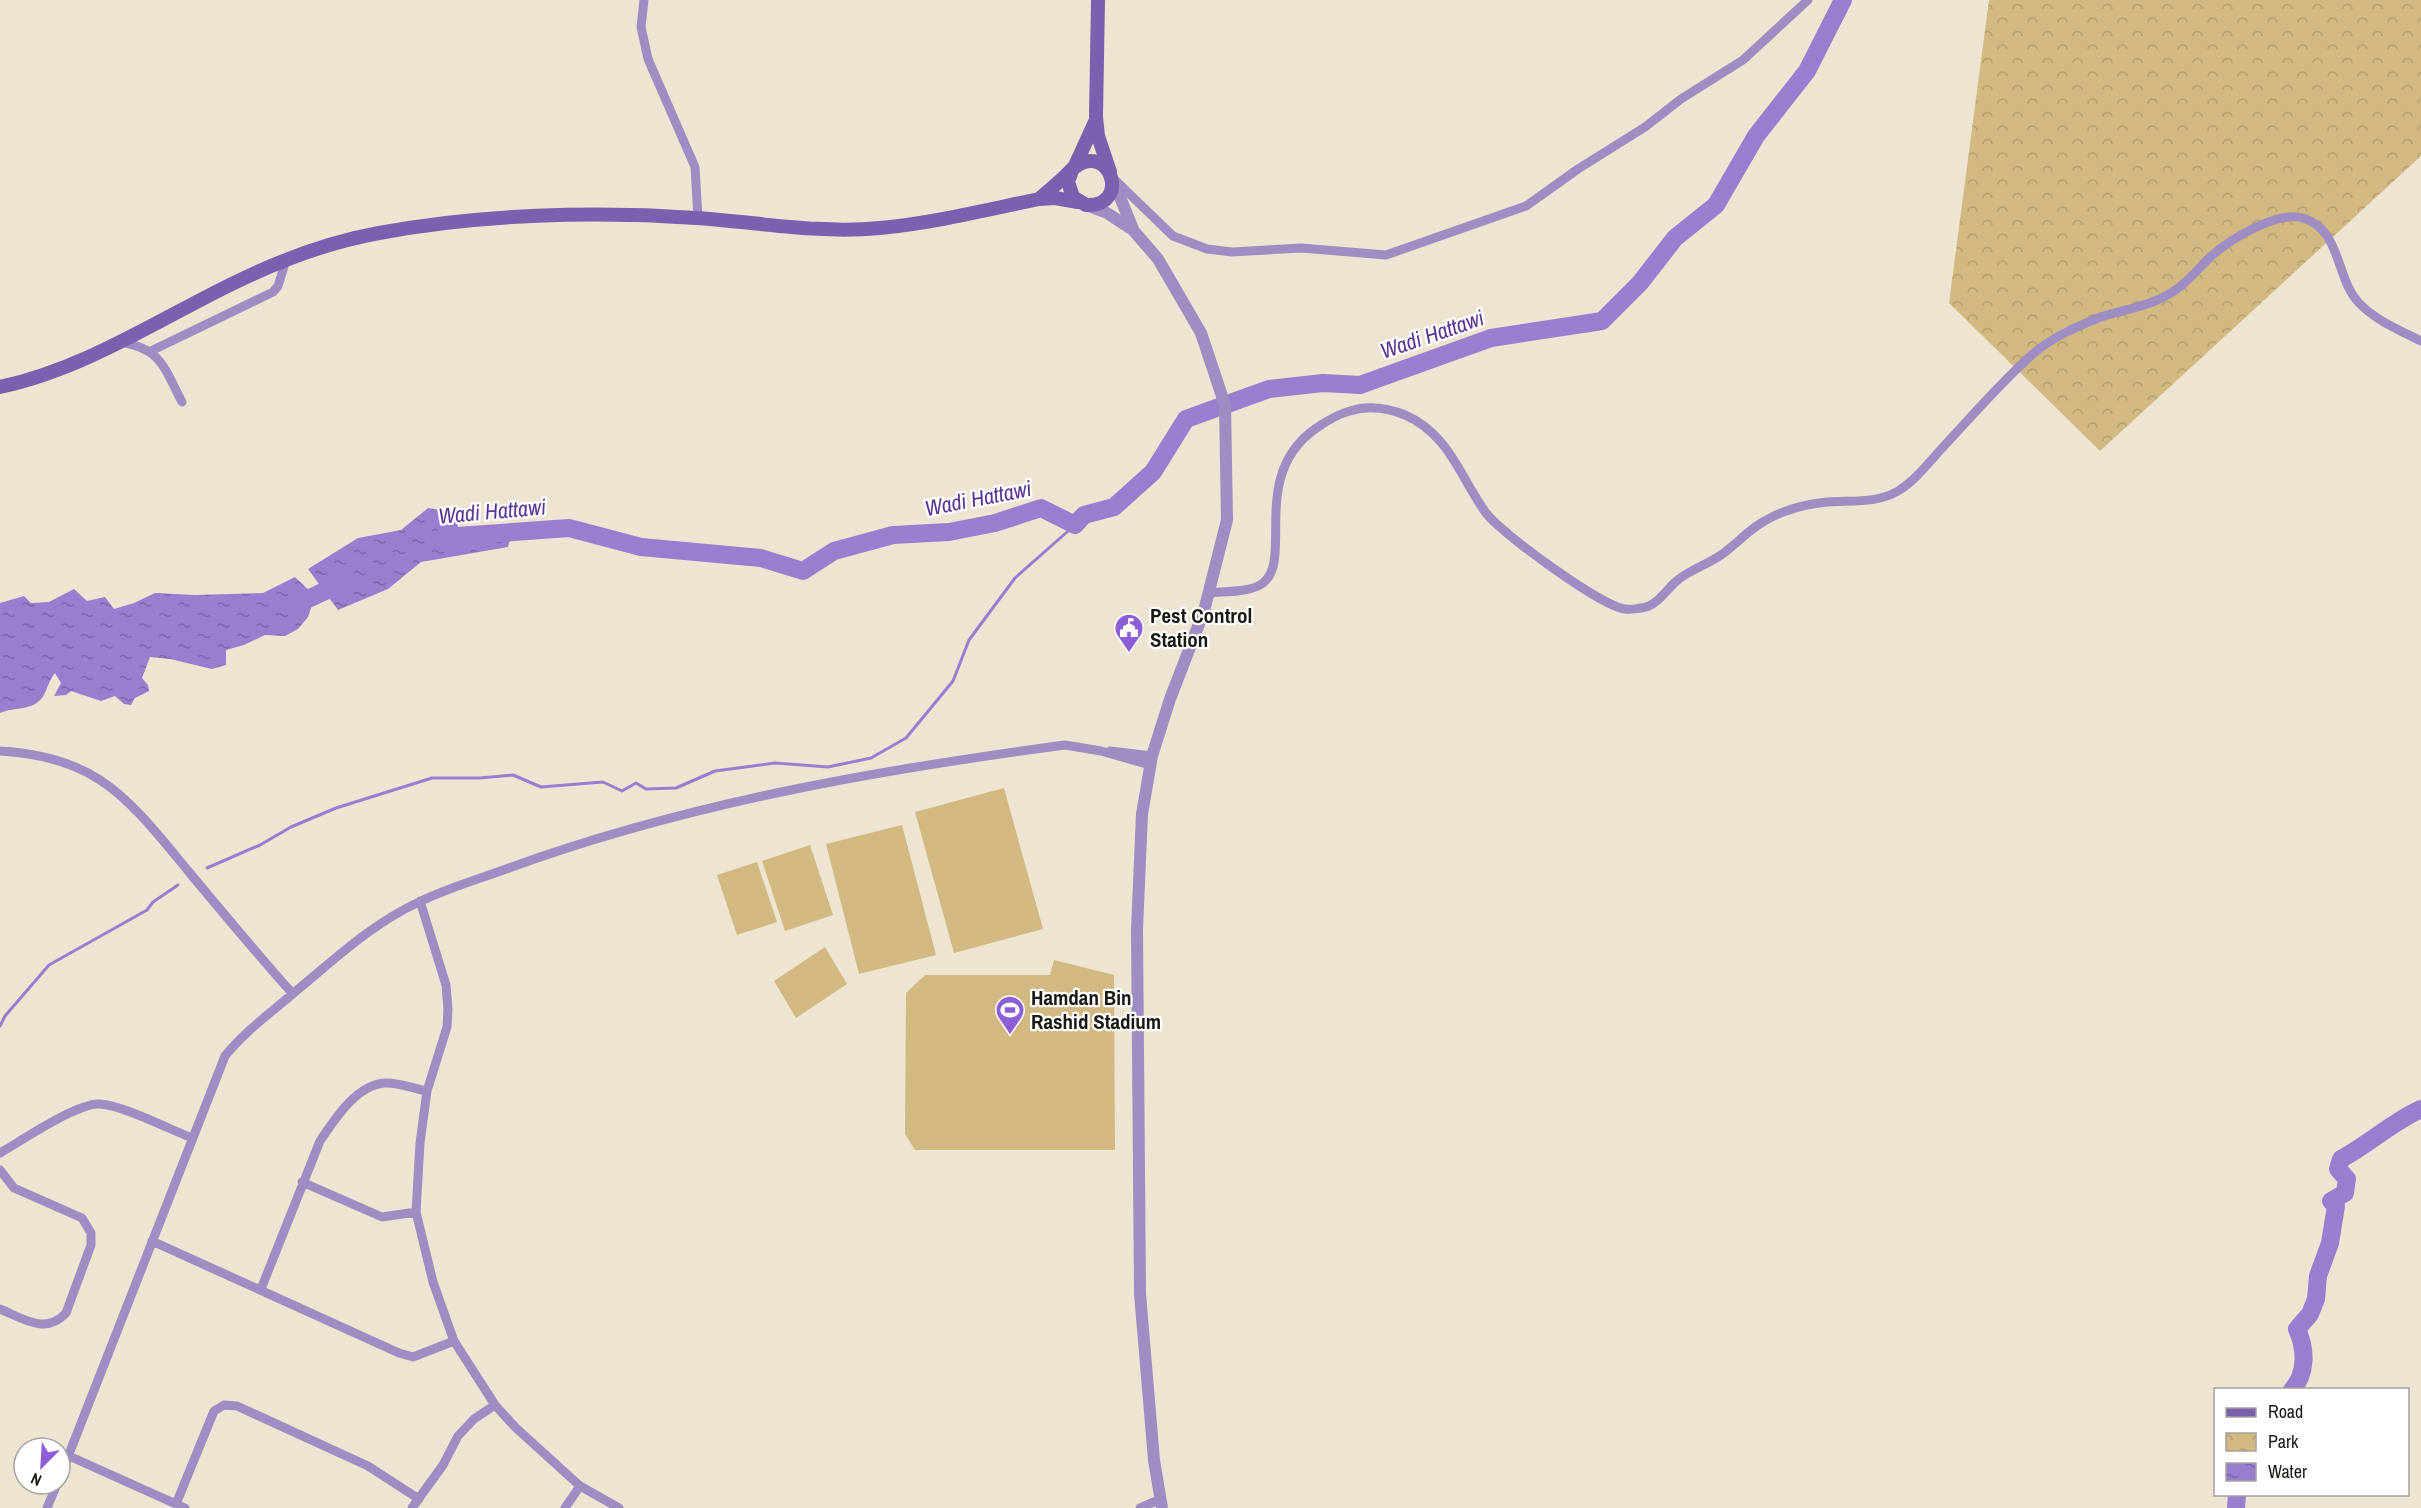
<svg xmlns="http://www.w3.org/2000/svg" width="2421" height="1508" font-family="'Archivo Narrow',sans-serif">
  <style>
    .park { fill: url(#park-crowns) }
    .pitch { fill: #d2b981 }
    .water { fill: url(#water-ripples) }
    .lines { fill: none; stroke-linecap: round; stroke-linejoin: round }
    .stream { stroke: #997ecf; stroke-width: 3 }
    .river { stroke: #997ecf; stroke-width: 18 }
    .minor { stroke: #9d8dc3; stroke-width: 9 }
    .tertiary { stroke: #9d8dc3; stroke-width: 12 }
    .secondary { stroke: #7b60af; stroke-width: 14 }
    .labels { text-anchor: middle; stroke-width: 4.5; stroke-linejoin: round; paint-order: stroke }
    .poi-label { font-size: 21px; font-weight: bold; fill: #1c1912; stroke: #fff; text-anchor: start }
    .water-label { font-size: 22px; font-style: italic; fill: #5a3594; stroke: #fff }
  </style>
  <defs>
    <pattern id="park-crowns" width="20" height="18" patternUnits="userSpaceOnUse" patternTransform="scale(1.5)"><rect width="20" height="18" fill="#d2b981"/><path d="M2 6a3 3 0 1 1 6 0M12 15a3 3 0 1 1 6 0" fill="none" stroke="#b49e6e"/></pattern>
    <pattern id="water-ripples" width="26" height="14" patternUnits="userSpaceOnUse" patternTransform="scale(1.5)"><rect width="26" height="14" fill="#997ecf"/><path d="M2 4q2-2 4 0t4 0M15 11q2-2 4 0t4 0" fill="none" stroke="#7c66a7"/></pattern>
  </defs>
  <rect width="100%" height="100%" fill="#ede5d2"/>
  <path class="park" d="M 1989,0 L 2421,0 L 2421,156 L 2100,451 L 1949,303 Z"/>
  <path class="pitch" d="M 1004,788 L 1043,929 L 954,953 L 915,812 Z
    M 902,825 L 936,955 L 859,974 L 826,844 Z
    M 810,845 L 833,915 L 785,931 L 762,861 Z
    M 757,862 L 777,922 L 737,935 L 717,875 Z
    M 825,947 L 847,984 L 796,1018 L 774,981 Z
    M 1054,960 L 1114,975 L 1115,1150 L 915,1150 L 905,1134 L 906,993 L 925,975 L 1050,975 Z"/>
  <path class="water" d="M 428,508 L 456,513 L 458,528 L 471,539 L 489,532 L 512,532 L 508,547 L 421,562 L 388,589 L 338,610 L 308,569 L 358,538 L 401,530 Z
    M 295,577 L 315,596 L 308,617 L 298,629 L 285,636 L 265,635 L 244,645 L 226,650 L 226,665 L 212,669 L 170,659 L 150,657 L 142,678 L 148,685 L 149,691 L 135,698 L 131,705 L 124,704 L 115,696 L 101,701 L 71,691 L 66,695 L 54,696 L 61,683 L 55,673 C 48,681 46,694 41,699 C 31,711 13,707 0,713 L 0,603 L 24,596 L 31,603 L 49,602 L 74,589 L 87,601 L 105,597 L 114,609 L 134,603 L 155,593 L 195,595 L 263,593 Z"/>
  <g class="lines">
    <path class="stream" d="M 207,868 L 260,845 L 291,827 L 336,808 L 432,778 L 480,778 L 513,775 L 541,787 L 603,782 L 622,791 L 636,783 L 646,789 L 676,788 L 715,771 L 775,763 L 828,767 L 871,758 L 906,738 L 953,681 L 969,640 L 1015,578 L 1075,525
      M 0,1026 L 5,1016 L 49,965 L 147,910 L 153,902 L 178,885"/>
    <path class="river" d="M 444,537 L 569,528 L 641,547 L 761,558 L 803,571 L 834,551 L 893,535 L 949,532 L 995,523 L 1041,508 L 1075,525 L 1084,515 L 1114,507 L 1153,472 L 1186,419 L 1269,389 L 1323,383 L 1360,385 L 1491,338 L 1602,321 L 1640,283 L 1675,238 L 1716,205 L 1756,136 L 1807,71 L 1843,0
      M 295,605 L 325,591 L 344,578
      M 2292,1390 C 2307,1373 2306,1349 2297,1329 L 2310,1314 L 2316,1299 L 2318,1276 L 2330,1243 L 2336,1206 L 2331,1201 L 2345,1193 L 2347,1179 L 2338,1169 L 2341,1159 C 2369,1144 2392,1122 2421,1109
      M 2236,1508 L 2237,1494"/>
    <path class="minor" d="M 644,0 L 641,27 L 648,59 L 695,167 L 698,218
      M 1115,180 L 1173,236 L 1207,249 L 1232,252 L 1301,248 L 1386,255 L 1526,206 L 1578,169 L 1645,127 L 1681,99 L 1743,60 L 1808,0
      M 119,342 C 162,348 164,368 182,402
      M 151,351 L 273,292 L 278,286 L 286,260
      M 1208,593 C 1224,591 1250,593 1263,583 C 1294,559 1249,476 1315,429 C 1325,422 1338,414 1350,411 C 1369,405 1388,408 1405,415 C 1449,434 1460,477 1486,513 C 1501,533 1602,607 1625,609 C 1630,610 1644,608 1649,606 C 1661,601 1669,586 1679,579 C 1692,569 1708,564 1721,555 C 1739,542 1752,526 1772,517 C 1790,508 1807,504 1827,502 C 1851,500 1876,504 1898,491 C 1916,480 1930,461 1944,446 C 1974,414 2002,381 2034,353 C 2053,337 2076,327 2098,318 C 2124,309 2150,307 2174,291 C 2188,282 2198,269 2209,258 C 2229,240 2277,210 2303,218 C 2342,230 2335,278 2359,303 C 2375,320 2401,331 2421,341
      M 0,751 C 35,753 71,761 100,780 C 133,801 164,842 189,872 C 223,913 257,954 293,994
      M 1110,751 L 1152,756
      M 420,901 L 446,985 L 448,1009 L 447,1027 L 427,1091 L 420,1143 L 416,1212 L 433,1282 L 454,1341 L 495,1405 L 515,1427 L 580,1486 L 619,1508
      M 0,1153 C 21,1141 78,1102 100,1104 C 122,1105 169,1129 192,1138
      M 0,1170 L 14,1188 L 82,1218 L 91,1233 L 91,1245 L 66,1313 C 46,1335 24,1319 0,1309
      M 302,1182 L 382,1217 L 416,1212
      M 152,1241 L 399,1353 L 413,1357 L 454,1341
      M 261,1289 L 320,1141 C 335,1119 356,1085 385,1083 C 398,1082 414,1089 427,1091
      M 69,1456 L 185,1508
      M 60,1477 L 225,1056 C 245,1031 272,1012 296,991 C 335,959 373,923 419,902 C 447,888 479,879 509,868 C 688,803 877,770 1065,745 L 1101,751 L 1150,765
      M 176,1504 L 214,1411 L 224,1405 L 237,1406 L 368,1466 L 419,1499
      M 47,1508 L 57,1484
      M 412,1508 L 443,1465 L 458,1436 L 474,1419 L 495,1405
      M 565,1508 L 580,1486
      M 1140,1508 L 1161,1499"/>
    <path class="tertiary" d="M 1113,180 L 1133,229
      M 1086,205 L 1107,213 L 1133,230 L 1158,259 L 1201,333 L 1225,405 L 1227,520 L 1204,611 L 1170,699 L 1152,756 L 1142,814 L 1137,929 L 1140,1294 L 1154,1460 L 1162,1508"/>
    <path class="secondary" d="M 1098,0 L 1096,117 L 1098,136 L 1110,172
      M 1074,168 L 1095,122
      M 1039,199 C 1051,189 1063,179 1073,168 L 1074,168 C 1110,140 1132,207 1086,205 L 1073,197 L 1068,182 L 1073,168
      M 0,387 C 85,369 159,319 236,282 C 281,260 329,242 379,233 C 479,214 595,211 696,218 C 758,222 818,234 880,228 C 933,223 986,210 1039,199 L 1055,198 L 1078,202"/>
  </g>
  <defs>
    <g id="civic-pin" transform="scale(1.5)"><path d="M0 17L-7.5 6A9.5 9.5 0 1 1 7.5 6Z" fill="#8c5ed8" stroke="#fff"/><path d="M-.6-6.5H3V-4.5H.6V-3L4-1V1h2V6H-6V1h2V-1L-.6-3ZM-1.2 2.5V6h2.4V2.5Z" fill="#fff"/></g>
    <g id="stadium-pin" transform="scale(1.5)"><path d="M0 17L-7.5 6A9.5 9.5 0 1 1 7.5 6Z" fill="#8c5ed8" stroke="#fff"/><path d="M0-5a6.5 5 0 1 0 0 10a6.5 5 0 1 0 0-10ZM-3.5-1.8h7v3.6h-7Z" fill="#fff"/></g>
  </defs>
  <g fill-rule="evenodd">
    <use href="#civic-pin" x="1129" y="628"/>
    <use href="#stadium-pin" x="1010" y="1010"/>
  </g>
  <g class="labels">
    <g class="poi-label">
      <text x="1150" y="623">Pest Control<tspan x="1150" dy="24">Station</tspan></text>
      <text x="1031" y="1005">Hamdan Bin<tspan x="1031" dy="24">Rashid Stadium</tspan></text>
    </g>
    <g class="water-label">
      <text transform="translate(1432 334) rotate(-19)" y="8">Wadi Hattawi</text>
      <text transform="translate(978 498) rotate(-11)" y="8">Wadi Hattawi</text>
      <text transform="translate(492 511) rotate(-5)" y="8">Wadi Hattawi</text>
    </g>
  </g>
  <rect x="2214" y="1388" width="195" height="108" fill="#ffffff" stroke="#a4a3a0" stroke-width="1.5"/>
  <rect x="2226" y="1408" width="30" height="9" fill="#7b60af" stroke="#a4a3a0" stroke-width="1.5"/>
  <text x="2268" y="1418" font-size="18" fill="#1c1912">Road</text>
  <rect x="2226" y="1433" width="30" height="18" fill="url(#park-crowns)" stroke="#a4a3a0" stroke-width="1.5"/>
  <text x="2268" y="1448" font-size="18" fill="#1c1912">Park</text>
  <rect x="2226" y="1463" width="30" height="18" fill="url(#water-ripples)" stroke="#a4a3a0" stroke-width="1.5"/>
  <text x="2268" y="1478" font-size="18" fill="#1c1912">Water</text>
  <g transform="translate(42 1466) rotate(204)"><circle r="28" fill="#ffffff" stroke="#a4a3a0" stroke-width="1.5"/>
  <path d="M0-4.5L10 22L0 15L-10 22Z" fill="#8c5ed8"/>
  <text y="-9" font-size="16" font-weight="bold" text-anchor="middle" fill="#1c1912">N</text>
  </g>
</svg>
